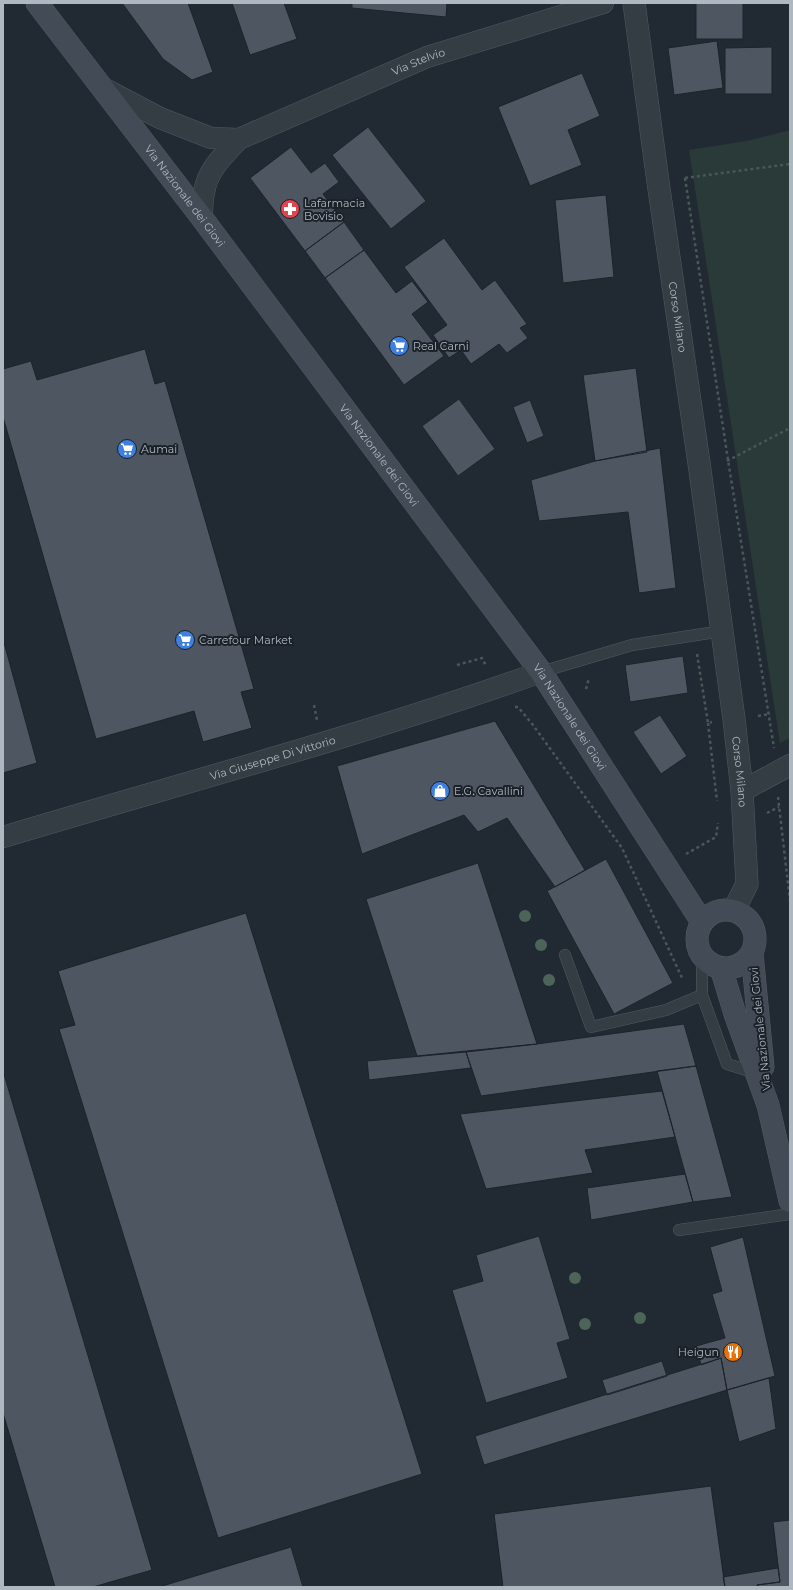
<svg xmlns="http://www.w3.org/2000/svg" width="793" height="1590" font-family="Montserrat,sans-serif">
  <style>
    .green { fill: #293a39 }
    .building { fill: #4d5661; stroke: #1c232a }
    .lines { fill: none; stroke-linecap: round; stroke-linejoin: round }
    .service-casing { stroke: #525a61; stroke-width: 12 }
    .minor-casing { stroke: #525a61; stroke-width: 22 }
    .tertiary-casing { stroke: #525a61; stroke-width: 23 }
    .secondary-casing { stroke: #525a61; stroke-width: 23 }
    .path { stroke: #485758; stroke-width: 2.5; stroke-dasharray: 3 3; stroke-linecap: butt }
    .service { stroke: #343c44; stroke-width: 11 }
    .minor { stroke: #343c44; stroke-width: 21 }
    .tertiary { stroke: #343c44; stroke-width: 22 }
    .secondary { stroke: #434c56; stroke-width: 22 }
    .tree { fill: #4d6458 }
    .labels { text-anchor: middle; stroke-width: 4; stroke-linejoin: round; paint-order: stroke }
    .street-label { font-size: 11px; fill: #afb7c0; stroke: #1a2128 }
    .poi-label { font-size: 11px; fill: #afb7c0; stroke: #1a2128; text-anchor: start }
  </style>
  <rect width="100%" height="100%" fill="#212a33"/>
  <path class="green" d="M 790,130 L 790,738 L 780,743 L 689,150 L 747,141 Z"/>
  <path class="building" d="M 122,3 L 188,3 L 213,72 L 192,80 L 163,59 Z
    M 232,3 L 284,3 L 297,39 L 250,55 Z
    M 352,3 L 447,3 L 446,17 L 352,8 Z
    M 696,3 L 743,3 L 743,39 L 696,39 Z
    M 717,41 L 723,88 L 674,95 L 668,48 Z
    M 772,47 L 772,94 L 725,94 L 725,48 Z
    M 582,73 L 600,116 L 568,130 L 582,165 L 530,186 L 498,107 Z
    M 368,127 L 426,201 L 391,229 L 332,155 Z
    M 291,147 L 311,173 L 325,163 L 339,182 L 323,194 L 344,222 L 305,251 L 250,178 Z
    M 606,195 L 614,277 L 563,283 L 555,200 Z
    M 344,222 L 364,250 L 325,278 L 305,251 Z
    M 444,238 L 482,290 L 495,280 L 527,324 L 520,328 L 528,338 L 507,353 L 499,344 L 471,364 L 461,350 L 449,358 L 433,335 L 447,325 L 404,267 Z
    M 364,250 L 396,293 L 412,281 L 428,302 L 412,314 L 444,356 L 404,385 L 325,278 Z
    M 145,349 L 155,384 L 165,381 L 254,689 L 241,692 L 252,728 L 203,742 L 194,711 L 96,739 L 3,417 L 3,369 L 31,361 L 37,380 Z
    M 636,368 L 647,452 L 595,461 L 583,375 Z
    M 459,399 L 495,449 L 458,476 L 422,426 Z
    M 530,400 L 544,436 L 527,443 L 513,407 Z
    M 660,448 L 676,588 L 639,593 L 628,512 L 539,521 L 531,480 L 595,461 Z
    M 3,639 L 37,763 L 3,773 Z
    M 683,656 L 688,693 L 630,702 L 625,665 Z
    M 660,715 L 687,756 L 661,774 L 633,732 Z
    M 495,721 L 585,870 L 555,887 L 507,818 L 478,832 L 464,815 L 362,854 L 337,766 Z
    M 606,859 L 673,983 L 614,1014 L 547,891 Z
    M 478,863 L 537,1044 L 417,1056 L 366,899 Z
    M 246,913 L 422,1474 L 218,1538 L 59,1029 L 75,1025 L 58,971 Z
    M 684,1024 L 696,1066 L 481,1096 L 466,1052 L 537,1044 Z
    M 466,1052 L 471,1068 L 369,1080 L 367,1061 Z
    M 696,1066 L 732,1197 L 693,1202 L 657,1071 Z
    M 3,1071 L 152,1570 L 93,1587 L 55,1587 L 3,1413 Z
    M 662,1091 L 675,1137 L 585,1150 L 593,1173 L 486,1189 L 460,1114 Z
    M 685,1174 L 693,1202 L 591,1220 L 587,1188 Z
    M 539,1236 L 570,1339 L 557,1343 L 568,1378 L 486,1403 L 452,1290 L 483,1281 L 476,1255 Z
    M 743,1237 L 775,1376 L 727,1390 L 721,1358 L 701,1365 L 696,1346 L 725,1338 L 712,1294 L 722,1291 L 710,1247 Z
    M 721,1358 L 727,1390 L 484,1465 L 475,1436 Z
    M 662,1361 L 667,1376 L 607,1395 L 602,1380 Z
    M 769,1378 L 776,1429 L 739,1442 L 727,1390 Z
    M 711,1486 L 725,1587 L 503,1587 L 494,1514 Z
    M 790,1520 L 790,1587 L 758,1587 L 757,1585 L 780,1582 L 773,1522 Z
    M 291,1547 L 303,1587 L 159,1587 Z
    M 778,1568 L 780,1582 L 757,1585 L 758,1587 L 725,1587 L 723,1577 Z"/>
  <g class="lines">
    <g class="service-casing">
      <path id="service" d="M 541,672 L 632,645 L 722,631
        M 565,955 L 591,1027 L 666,1010 L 702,995
        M 702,956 L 702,995 L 727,1064 L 756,1073
        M 679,1230 L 790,1214"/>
    </g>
    <g class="minor-casing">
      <g id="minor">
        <path d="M 103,88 L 160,118 L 211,138 L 239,139"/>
        <path id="s1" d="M 202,218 C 202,210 202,201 204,193 C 207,170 224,155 239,139 L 427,57 L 603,3"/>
        <path d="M 742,791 L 790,765"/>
        <path id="s2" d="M 3,837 C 182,783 365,735 541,672"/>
      </g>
    </g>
    <g class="tertiary-casing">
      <g id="tertiary">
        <path id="s3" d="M 634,3 L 658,182 L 699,463 L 734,719 L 742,791 L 747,884 L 734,910"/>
      </g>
    </g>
    <g class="secondary-casing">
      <g id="secondary">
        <path id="s4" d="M 37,3 L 202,218 L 541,672 L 702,922"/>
        <circle cx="726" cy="939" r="29"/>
        <path d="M 752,953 L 763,1067"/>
        <path d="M 721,968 L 735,1014 L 768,1105 L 790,1201"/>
      </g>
    </g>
    <path class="path" d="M 685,178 L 728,460 L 774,748
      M 685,178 L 790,164
      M 727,461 L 790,428
      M 697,654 L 708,723 L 712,722
      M 457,665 L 482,658 L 486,666
      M 586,689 L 589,678
      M 314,705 L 317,720
      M 515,707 L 518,707 L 533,725 L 622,848 L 683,980
      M 758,716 L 770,714
      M 708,723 L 717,801
      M 778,797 L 790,901
      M 767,813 L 779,807
      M 686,854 L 716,837 L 718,823"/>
    <use href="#service" class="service"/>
    <use href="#minor" class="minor"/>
    <use href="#tertiary" class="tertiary"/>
    <use href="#secondary" class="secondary"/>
  </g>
  <g class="tree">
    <circle cx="525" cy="916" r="6"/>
    <circle cx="541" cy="945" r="6"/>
    <circle cx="549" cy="980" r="6"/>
    <circle cx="575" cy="1278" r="6"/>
    <circle cx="640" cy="1318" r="6"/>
    <circle cx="585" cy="1324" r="6"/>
  </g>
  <defs>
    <g id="pharmacy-disc" transform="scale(1)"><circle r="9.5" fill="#e0444e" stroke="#1a2128"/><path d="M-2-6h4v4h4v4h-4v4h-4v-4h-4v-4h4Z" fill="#fff"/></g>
    <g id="supermarket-disc" transform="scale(1)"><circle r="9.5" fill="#3f7fe0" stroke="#1a2128"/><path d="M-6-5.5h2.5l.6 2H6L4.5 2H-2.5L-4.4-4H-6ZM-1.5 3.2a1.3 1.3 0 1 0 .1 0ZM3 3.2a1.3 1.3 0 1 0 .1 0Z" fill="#fff"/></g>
    <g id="shop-disc" transform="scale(1)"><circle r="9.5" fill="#3f7fe0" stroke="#1a2128"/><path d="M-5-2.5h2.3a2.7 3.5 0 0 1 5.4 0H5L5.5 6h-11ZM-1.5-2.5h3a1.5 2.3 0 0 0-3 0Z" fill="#fff"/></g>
    <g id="restaurant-disc" transform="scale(1)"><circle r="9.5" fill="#e8710a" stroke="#1a2128"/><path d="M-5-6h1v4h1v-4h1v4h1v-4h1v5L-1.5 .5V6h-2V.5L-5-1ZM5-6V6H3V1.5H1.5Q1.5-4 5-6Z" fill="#fff"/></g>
  </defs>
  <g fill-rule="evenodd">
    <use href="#pharmacy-disc" x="290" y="209"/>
    <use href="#supermarket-disc" x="399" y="346"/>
    <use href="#supermarket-disc" x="127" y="449"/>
    <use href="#supermarket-disc" x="185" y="640"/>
    <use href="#shop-disc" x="440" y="791"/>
    <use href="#restaurant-disc" x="733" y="1352"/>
  </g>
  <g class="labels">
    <g class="street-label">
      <text dy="4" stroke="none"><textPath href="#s1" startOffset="286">Via Stelvio</textPath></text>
      <text dy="4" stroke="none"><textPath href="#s4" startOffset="243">Via Nazionale dei Giovi</textPath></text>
      <text dy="4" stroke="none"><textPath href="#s3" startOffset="317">Corso Milano</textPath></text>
      <text dy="4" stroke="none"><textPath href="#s4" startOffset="567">Via Nazionale dei Giovi</textPath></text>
      <text dy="4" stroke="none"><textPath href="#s4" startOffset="891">Via Nazionale dei Giovi</textPath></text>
      <text dy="4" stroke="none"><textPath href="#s2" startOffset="281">Via Giuseppe Di Vittorio</textPath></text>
      <text dy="4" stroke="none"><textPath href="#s3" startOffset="776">Corso Milano</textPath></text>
      <text transform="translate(760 1029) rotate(-96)" y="4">Via Nazionale dei Giovi</text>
    </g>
    <g class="poi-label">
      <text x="304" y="207">Lafarmacia<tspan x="304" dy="13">Bovisio</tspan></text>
      <text x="413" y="350">Real Carni</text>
      <text x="141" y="453">Aumai</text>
      <text x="199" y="644">Carrefour Market</text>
      <text x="454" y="795">E.G. Cavallini</text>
      <text x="719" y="1356" text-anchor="end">Heigun</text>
    </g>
  </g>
  <rect width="793" height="1590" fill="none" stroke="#afb7c0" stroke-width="8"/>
</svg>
